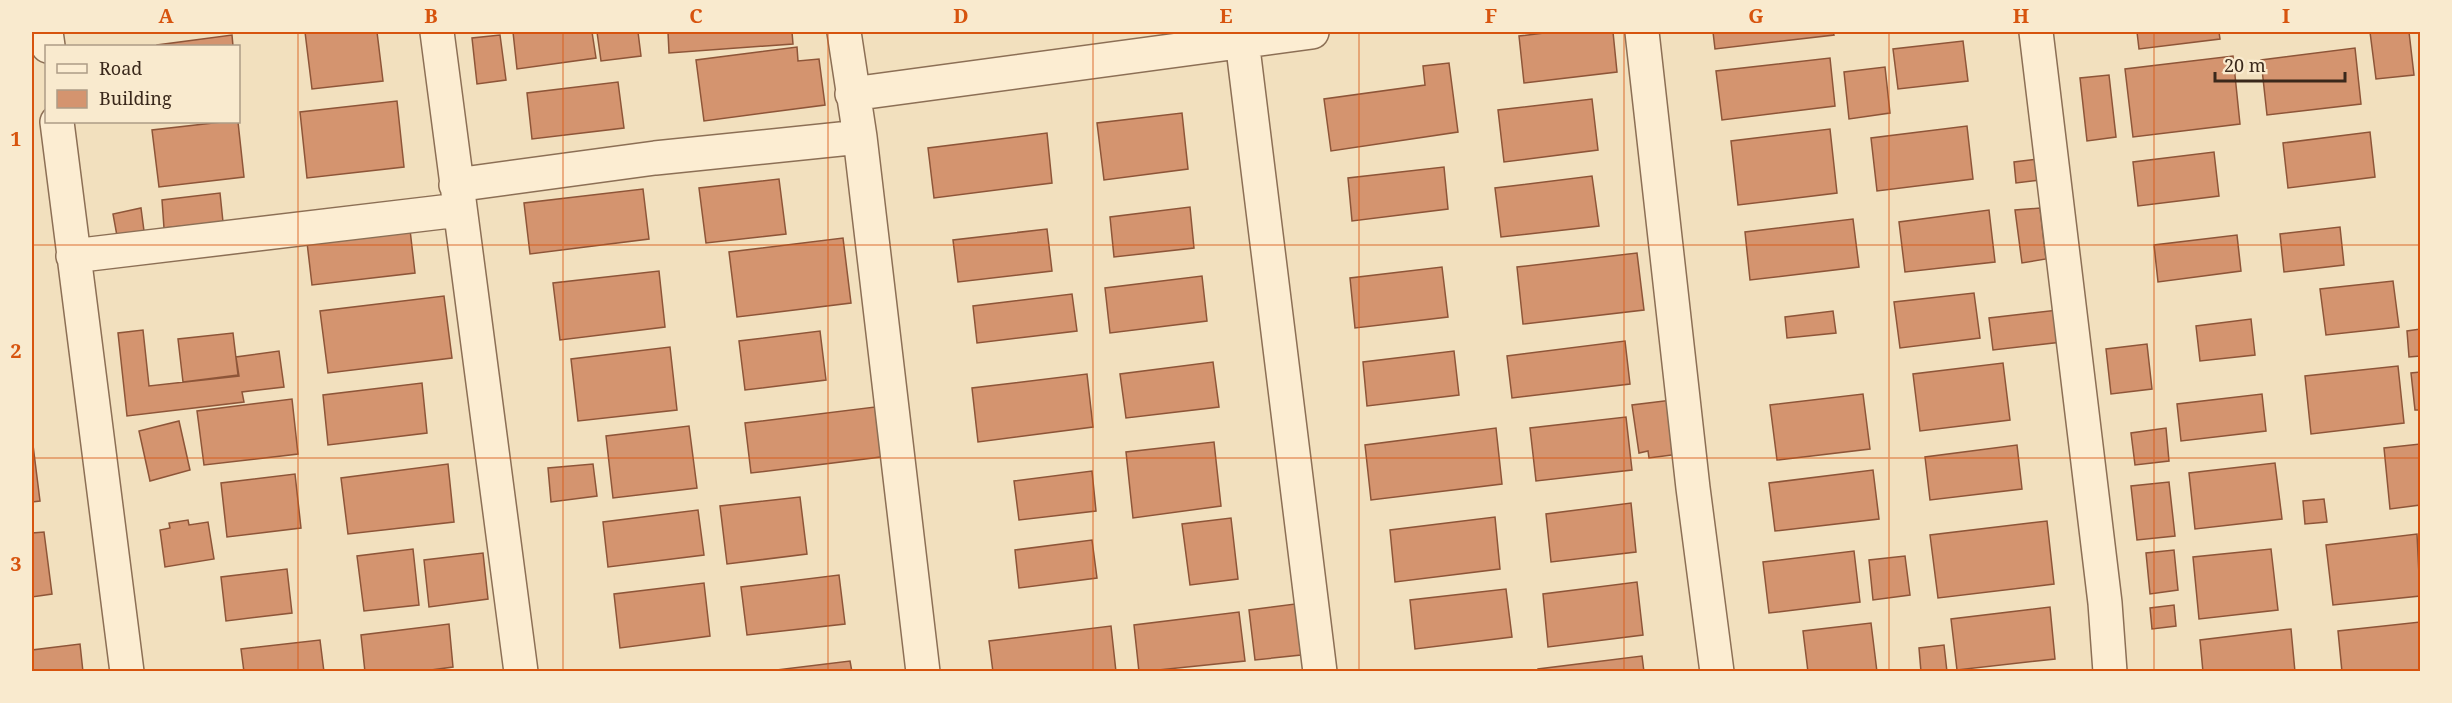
<svg xmlns="http://www.w3.org/2000/svg" width="2452" height="703" font-family="'Noto Serif',serif">
  <style>
    .building { fill: #d4946f; stroke: #8e5538; stroke-width: 1.5 }
    .lines { fill: none; stroke-linecap: round; stroke-linejoin: round }
    .minor-casing { stroke: #8c6f55; stroke-width: 36 }
    .minor { stroke: #fcedd2; stroke-width: 33 }
    .grid { fill: none; stroke: #d7540e; stroke-width: 1.5; stroke-opacity: 0.55 }
    .neatline { fill: none; stroke: #d7540e; stroke-width: 2 }
    .grid-label { font-size: 20px; text-anchor: middle; font-weight: bold; fill: #d7540e }
  </style>
  <rect width="100%" height="100%" fill="#f2e0be"/>
  <path class="building" d="M 305,32 L 377,32 L 383,81 L 312,89 Z
    M 513,32 L 592,32 L 596,58 L 517,69 Z
    M 597,32 L 638,32 L 641,56 L 601,61 Z
    M 668,32 L 792,32 L 793,44 L 669,53 Z
    M 1552,32 L 1613,32 L 1617,72 L 1524,83 L 1519,36 Z
    M 1713,32 L 1833,32 L 1834,35 L 1715,49 Z
    M 2137,32 L 2219,32 L 2220,39 L 2139,49 Z
    M 2370,32 L 2409,32 L 2414,75 L 2376,79 Z
    M 232,35 L 233,46 L 157,46 L 157,45 Z
    M 500,35 L 506,80 L 477,84 L 472,38 Z
    M 1963,41 L 1968,81 L 1898,89 L 1893,49 Z
    M 797,47 L 798,61 L 819,59 L 825,105 L 704,121 L 696,60 Z
    M 2355,48 L 2361,104 L 2267,115 L 2261,60 Z
    M 2233,56 L 2240,124 L 2133,137 L 2125,69 Z
    M 1830,58 L 1835,106 L 1722,120 L 1716,71 Z
    M 1449,63 L 1458,132 L 1331,151 L 1324,99 L 1425,85 L 1423,66 Z
    M 1885,67 L 1890,113 L 1849,119 L 1844,72 Z
    M 2109,75 L 2116,137 L 2087,141 L 2080,78 Z
    M 618,82 L 624,128 L 532,139 L 527,93 Z
    M 1592,99 L 1598,150 L 1504,162 L 1498,110 Z
    M 397,101 L 404,167 L 307,178 L 300,112 Z
    M 1182,113 L 1188,169 L 1104,180 L 1097,123 Z
    M 222,122 L 238,122 L 244,177 L 159,187 L 152,130 Z
    M 1967,126 L 1973,179 L 1877,191 L 1871,138 Z
    M 1830,129 L 1837,193 L 1738,205 L 1731,141 Z
    M 2370,132 L 2375,177 L 2288,188 L 2283,143 Z
    M 1047,133 L 1052,183 L 934,198 L 928,148 Z
    M 2214,152 L 2219,196 L 2138,206 L 2133,162 Z
    M 2037,159 L 2040,180 L 2016,183 L 2014,162 Z
    M 1444,167 L 1448,209 L 1352,221 L 1348,178 Z
    M 1592,176 L 1599,226 L 1501,237 L 1495,188 Z
    M 779,179 L 786,234 L 706,243 L 699,188 Z
    M 643,189 L 649,239 L 530,254 L 524,203 Z
    M 220,193 L 223,222 L 164,228 L 162,200 Z
    M 1190,207 L 1194,248 L 1114,257 L 1110,217 Z
    M 141,208 L 144,231 L 117,236 L 113,214 Z
    M 2040,208 L 2046,259 L 2022,263 L 2015,210 Z
    M 1989,210 L 1995,262 L 1905,272 L 1899,222 Z
    M 1853,219 L 1859,267 L 1750,280 L 1745,232 Z
    M 409,221 L 415,273 L 312,285 L 306,234 Z
    M 2340,227 L 2344,265 L 2284,272 L 2280,234 Z
    M 1047,229 L 1052,271 L 958,282 L 953,240 Z
    M 2237,235 L 2241,271 L 2158,282 L 2154,245 Z
    M 843,238 L 851,303 L 737,317 L 729,252 Z
    M 1637,253 L 1644,310 L 1523,324 L 1517,267 Z
    M 1442,267 L 1448,317 L 1355,328 L 1350,278 Z
    M 659,271 L 665,327 L 560,340 L 553,283 Z
    M 1202,276 L 1207,321 L 1110,333 L 1105,288 Z
    M 2393,281 L 2399,327 L 2326,335 L 2320,289 Z
    M 1974,293 L 1980,338 L 1900,348 L 1894,302 Z
    M 1072,294 L 1077,331 L 977,343 L 973,306 Z
    M 444,296 L 452,358 L 328,373 L 320,311 Z
    M 2058,310 L 2062,342 L 1993,350 L 1989,318 Z
    M 1833,311 L 1836,333 L 1787,338 L 1785,317 Z
    M 2251,319 L 2255,355 L 2200,361 L 2196,326 Z
    M 2420,329 L 2420,356 L 2409,357 L 2407,331 Z
    M 143,330 L 149,386 L 239,376 L 236,357 L 279,351 L 284,387 L 242,392 L 244,402 L 127,416 L 118,333 Z
    M 820,331 L 826,380 L 745,390 L 739,341 Z
    M 233,333 L 238,375 L 183,382 L 178,339 Z
    M 1625,341 L 1630,384 L 1512,398 L 1507,356 Z
    M 2147,344 L 2152,389 L 2111,394 L 2106,349 Z
    M 670,347 L 677,410 L 578,421 L 571,359 Z
    M 1454,351 L 1459,395 L 1367,406 L 1363,362 Z
    M 1213,362 L 1219,407 L 1126,418 L 1120,374 Z
    M 2003,363 L 2010,420 L 1920,431 L 1913,374 Z
    M 2398,366 L 2404,423 L 2311,434 L 2305,376 Z
    M 2420,372 L 2420,410 L 2415,410 L 2411,373 Z
    M 1087,374 L 1093,427 L 978,442 L 972,388 Z
    M 422,383 L 427,433 L 328,445 L 323,395 Z
    M 1863,394 L 1870,449 L 1777,460 L 1770,405 Z
    M 2262,394 L 2266,431 L 2181,441 L 2177,404 Z
    M 292,399 L 298,454 L 204,465 L 197,411 Z
    M 1672,400 L 1679,454 L 1649,458 L 1648,451 L 1639,453 L 1632,405 Z
    M 875,407 L 881,457 L 751,473 L 745,423 Z
    M 1626,417 L 1632,470 L 1536,481 L 1530,428 Z
    M 179,421 L 190,470 L 150,481 L 139,431 Z
    M 689,426 L 697,488 L 613,498 L 606,436 Z
    M 1496,428 L 1502,484 L 1371,500 L 1365,445 Z
    M 2166,428 L 2169,461 L 2135,465 L 2131,433 Z
    M 32,437 L 40,501 L 32,502 Z
    M 1214,442 L 1221,506 L 1133,518 L 1126,452 Z
    M 2420,444 L 2420,505 L 2390,509 L 2384,448 Z
    M 2017,445 L 2022,489 L 1930,500 L 1925,457 Z
    M 2275,463 L 2282,519 L 2195,529 L 2189,473 Z
    M 448,464 L 454,522 L 348,534 L 341,478 Z
    M 593,464 L 597,496 L 551,502 L 548,468 Z
    M 1873,470 L 1879,519 L 1775,531 L 1769,483 Z
    M 1092,471 L 1096,511 L 1019,520 L 1014,481 Z
    M 295,474 L 301,528 L 227,537 L 221,483 Z
    M 2169,482 L 2175,536 L 2137,540 L 2131,486 Z
    M 800,497 L 807,554 L 727,564 L 720,506 Z
    M 2324,499 L 2327,522 L 2305,524 L 2303,501 Z
    M 1631,503 L 1636,552 L 1551,562 L 1546,514 Z
    M 698,510 L 704,555 L 608,567 L 603,522 Z
    M 1495,517 L 1500,569 L 1395,582 L 1390,530 Z
    M 1231,518 L 1238,579 L 1190,585 L 1182,524 Z
    M 188,520 L 189,525 L 208,522 L 214,559 L 165,567 L 160,530 L 170,528 L 169,523 Z
    M 2047,521 L 2054,584 L 1938,598 L 1930,535 Z
    M 44,532 L 52,594 L 32,597 L 32,533 Z
    M 2417,534 L 2420,596 L 2333,605 L 2326,545 Z
    M 1092,540 L 1097,578 L 1019,588 L 1015,550 Z
    M 413,549 L 419,605 L 364,611 L 357,556 Z
    M 2271,549 L 2278,610 L 2199,619 L 2193,557 Z
    M 2174,550 L 2178,590 L 2150,594 L 2146,553 Z
    M 1854,551 L 1860,602 L 1769,613 L 1763,562 Z
    M 483,553 L 488,599 L 429,607 L 424,560 Z
    M 1905,556 L 1910,595 L 1873,600 L 1869,560 Z
    M 287,569 L 292,613 L 226,621 L 221,577 Z
    M 839,575 L 845,624 L 747,635 L 741,587 Z
    M 1637,582 L 1643,635 L 1548,647 L 1543,594 Z
    M 704,583 L 710,636 L 620,648 L 614,594 Z
    M 1506,589 L 1512,637 L 1415,649 L 1410,600 Z
    M 1295,604 L 1301,655 L 1255,660 L 1249,610 Z
    M 2174,605 L 2176,626 L 2152,629 L 2150,608 Z
    M 2050,607 L 2055,659 L 1957,670 L 1951,619 Z
    M 1239,612 L 1245,661 L 1139,672 L 1134,625 Z
    M 2420,622 L 2420,672 L 2342,672 L 2338,631 Z
    M 1871,623 L 1877,672 L 1808,672 L 1803,631 Z
    M 449,624 L 453,667 L 416,672 L 365,672 L 361,635 Z
    M 1111,626 L 1116,672 L 993,672 L 989,641 Z
    M 2291,629 L 2295,672 L 2203,672 L 2200,640 Z
    M 320,640 L 324,672 L 244,672 L 241,649 Z
    M 80,644 L 83,672 L 32,672 L 32,650 Z
    M 1944,645 L 1947,672 L 1921,672 L 1919,648 Z
    M 1642,656 L 1644,672 L 1538,672 L 1538,669 Z
    M 850,661 L 852,672 L 759,672 Z"/>
  <g class="lines">
    <g class="minor-casing">
      <path id="minor" d="M 46,32 L 48,46
        M 437,32 L 521,672
        M 844,32 L 860,137 L 923,672
        M 1241,32 L 1320,672
        M 1642,32 L 1693,488 L 1717,672
        M 2036,32 L 2105,603 L 2110,672
        M 852,94 L 1312,32
        M 57,122 L 127,672
        M 456,185 L 655,158 L 860,137
        M 73,256 L 459,210"/>
    </g>
    <use href="#minor" class="minor"/>
  </g>
  <path class="grid" d="M 298,32 L 298,672M 563,32 L 563,672M 828,32 L 828,672M 1093,32 L 1093,672M 1359,32 L 1359,672M 1624,32 L 1624,672M 1889,32 L 1889,672M 2154,32 L 2154,672M 32,245 L 2420,245M 32,458 L 2420,458"/>
  <rect width="2452" height="703" fill="none" stroke="#f9eace" stroke-width="66"/>
  <rect x="45" y="45" width="195" height="78" fill="#f9eace" stroke="#ad9c86" stroke-width="1.5"/>
  <rect x="57" y="64" width="30" height="9" fill="#fcedd2" stroke="#ad9c86" stroke-width="1.5"/>
  <text x="99" y="75" font-size="18" fill="#3a281b">Road</text>
  <rect x="57" y="90" width="30" height="18" fill="#d4946f" stroke="#ad9c86" stroke-width="1.5"/>
  <text x="99" y="105" font-size="18" fill="#3a281b">Building</text>
  <path d="M2215 72v9h130v-9" fill="none" stroke="#3a281b" stroke-width="3"/>
  <text x="2224" y="72" font-size="18" fill="#3a281b" stroke="#f9eace" stroke-width="4.5" paint-order="stroke">20 m</text>
  <rect x="33" y="33" width="2386" height="637" class="neatline"/>
  <g class="grid-label">
    <text x="166" y="23">A</text>
    <text x="431" y="23">B</text>
    <text x="696" y="23">C</text>
    <text x="961" y="23">D</text>
    <text x="1226" y="23">E</text>
    <text x="1491" y="23">F</text>
    <text x="1756" y="23">G</text>
    <text x="2021" y="23">H</text>
    <text x="2286" y="23">I</text>
    <text x="16" y="146">1</text>
    <text x="16" y="358">2</text>
    <text x="16" y="571">3</text>
  </g>
</svg>
